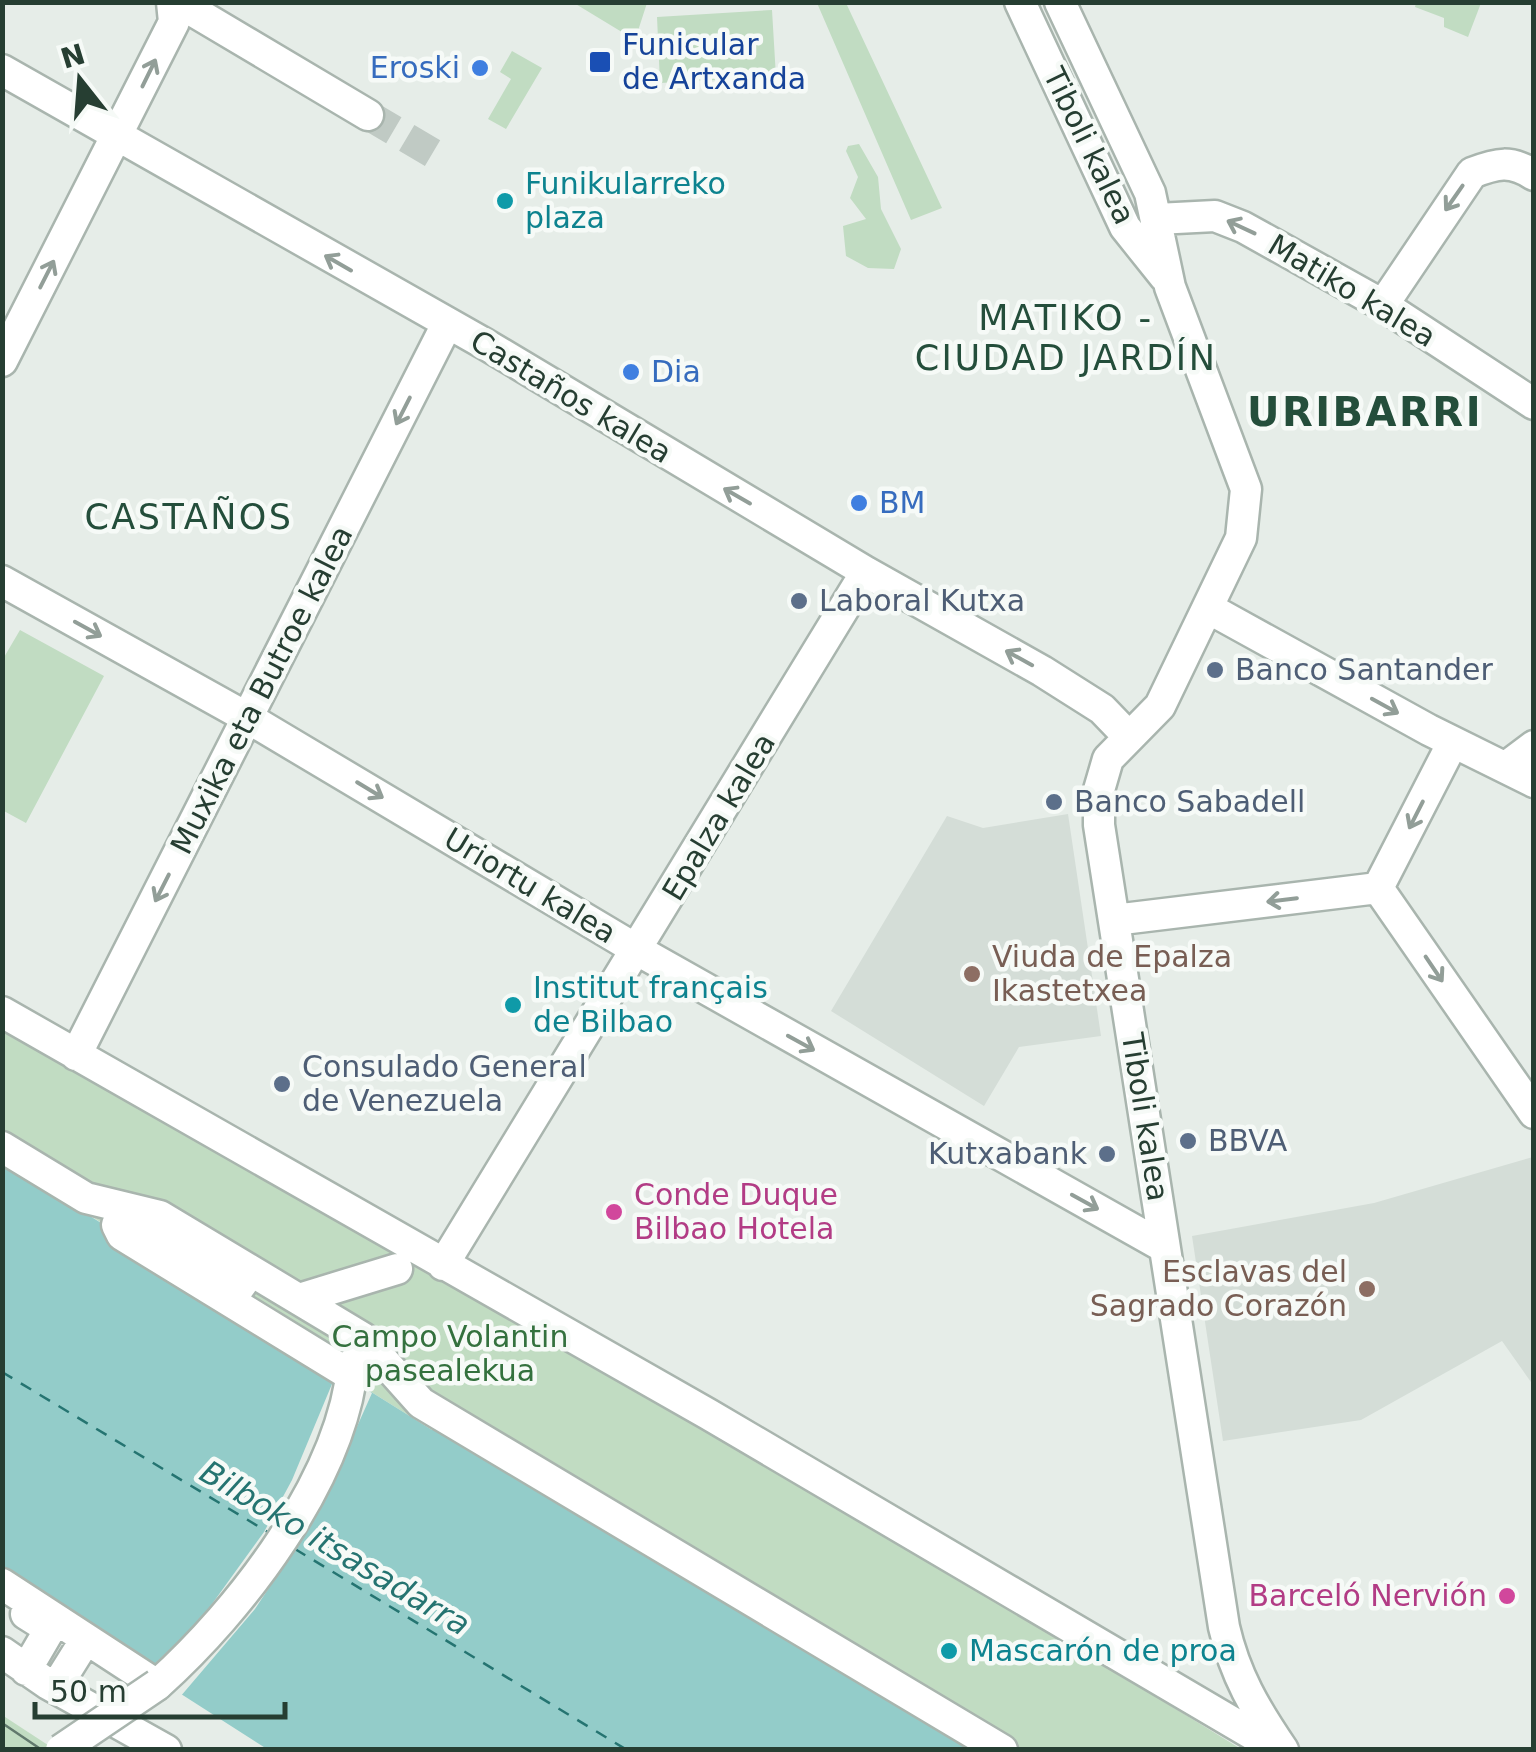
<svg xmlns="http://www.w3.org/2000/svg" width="1536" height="1752" font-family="'DejaVu Sans',sans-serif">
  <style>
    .built { fill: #d4ddd7 }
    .green { fill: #c1dcc2 }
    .water { fill: #93ccc9 }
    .pier { fill: #e6ede8 }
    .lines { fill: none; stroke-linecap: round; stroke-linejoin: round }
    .ferry { stroke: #257471; stroke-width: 2.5; stroke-dasharray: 12 10; stroke-linecap: butt }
    .minor-tunnel { stroke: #c0cac4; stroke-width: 30; stroke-dasharray: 30 15; stroke-linecap: butt }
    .minor-casing { stroke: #a9b5ae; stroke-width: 35 }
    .minor { stroke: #fff; stroke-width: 30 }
    .tram { stroke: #61796d; stroke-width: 2.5 }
    .minor-bridge-casing { stroke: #a9b5ae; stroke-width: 35; stroke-linecap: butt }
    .minor-bridge { stroke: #fff; stroke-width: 30 }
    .oneway { stroke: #929e98 }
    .transit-dot { fill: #1a4fb4; stroke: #f6faf7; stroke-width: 4 }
    .shop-dot { fill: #3f7fe0; stroke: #f6faf7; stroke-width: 4 }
    .culture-dot { fill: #0f9aa8; stroke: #f6faf7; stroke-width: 4 }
    .service-dot { fill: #5c6f8a; stroke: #f6faf7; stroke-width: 4 }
    .education-dot { fill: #8d6e63; stroke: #f6faf7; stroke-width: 4 }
    .hotel-dot { fill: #d1479c; stroke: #f6faf7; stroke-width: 4 }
    .labels { text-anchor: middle; stroke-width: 9; stroke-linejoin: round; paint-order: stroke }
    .transit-label { font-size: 30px; fill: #164399; stroke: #f6faf7; text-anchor: start }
    .shop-label { font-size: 30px; fill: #366cbe; stroke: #f6faf7; text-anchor: start }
    .street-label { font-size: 30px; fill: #263e32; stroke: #f6faf7 }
    .culture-label { font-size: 30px; fill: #0d838f; stroke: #f6faf7; text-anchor: start }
    .service-label { font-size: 30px; fill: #4e5e75; stroke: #f6faf7; text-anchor: start }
    .education-label { font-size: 30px; fill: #785e54; stroke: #f6faf7; text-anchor: start }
    .hotel-label { font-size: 30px; fill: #b23c85; stroke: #f6faf7; text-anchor: start }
    .park-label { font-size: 30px; fill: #34713e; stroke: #f6faf7 }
    .water-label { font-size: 32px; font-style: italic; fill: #257471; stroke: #f6faf7 }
    .quarter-label { font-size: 35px; letter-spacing: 2.5px; fill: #244e3b; stroke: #f6faf7 }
    .district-label { font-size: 40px; font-weight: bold; letter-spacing: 2.5px; fill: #244e3b; stroke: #f6faf7 }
  </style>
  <rect width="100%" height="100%" fill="#e6ede8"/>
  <path class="built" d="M 1068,814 L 1101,1036 L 1019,1047 L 984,1106 L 831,1011 L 947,816 L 983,828 Z
    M 1533,1157 L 1533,1385 L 1502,1341 L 1361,1420 L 1223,1441 L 1192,1236 L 1374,1203 Z"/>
  <path class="green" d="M 574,3 L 647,3 L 635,40 Z
    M 817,3 L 846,3 L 942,208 L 911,220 Z
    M 1416,3 L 1416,2 L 1481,3 L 1468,37 L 1444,27 L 1444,18 L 1415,7 Z
    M 772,10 L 776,77 L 660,83 L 657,17 Z
    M 512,51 L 542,68 L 506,129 L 488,119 L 511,79 L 500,72 Z
    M 859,144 L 878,177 L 881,209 L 901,249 L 894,269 L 868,268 L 846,256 L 843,226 L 866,219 L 850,198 L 858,177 L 846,151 L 848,146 Z
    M 20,630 L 104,676 L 26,823 L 2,810 L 3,659 Z
    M 2,1012 L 587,1347 L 1241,1749 L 981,1749 L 443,1429 L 432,1430 L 3,1161 Z
    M 2,1715 L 54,1749 L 3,1749 Z"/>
  <path class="water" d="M 2,1161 L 432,1430 L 443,1429 L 981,1749 L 267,1749 L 3,1580 Z"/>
  <path class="pier" d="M 337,1372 L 372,1393 L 319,1512 L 255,1609 L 180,1697 L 146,1672 L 199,1622 L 264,1532 L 292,1480 Z"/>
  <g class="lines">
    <path class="ferry" d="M 2,1372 L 271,1534
      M 295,1549 L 627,1750"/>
    <path class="minor-tunnel" d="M 368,115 L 439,157"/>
    <g class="minor-casing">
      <path id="minor" d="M 178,2 L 368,115
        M 1020,2 L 1125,227 L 1165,277
        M 1060,2 L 1150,193 L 1170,287 L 1246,489 L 1241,538 L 1160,706 L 1108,759 L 1099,790 L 1099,825 L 1224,1627 C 1235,1675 1255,1709 1283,1750
        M 2,70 L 485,344 L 866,572 L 1042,671 L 1102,709 L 1129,737
        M 1157,219 L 1215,216 L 1243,227 L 1383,305 L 1534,404
        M 1383,305 L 1472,173 C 1497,163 1511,160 1534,175
        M 2,361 L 174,22 L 172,2
        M 2,581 L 248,718 L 639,951 L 1164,1247
        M 1208,608 L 1429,730 L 1534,782
        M 1506,767 L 1534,746
        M 1378,888 L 1534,1113
        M 1378,888 L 1453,742
        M 1114,920 L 1378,888
        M 2,1012 L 708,1414 L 1276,1748
        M 76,1055 L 447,324
        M 2,1147 L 86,1198 L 160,1216 L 363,1338 L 421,1403 L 1002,1750
        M 443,1265 L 866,572
        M 251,1271 L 238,1289 L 133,1227 L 117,1225 L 122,1235 L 352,1376
        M 299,1299 L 397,1269
        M 2,1584 L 157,1685 C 241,1610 342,1479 353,1363
        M 26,1614 L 50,1629 L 26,1670
        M 2,1652 L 48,1684 L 166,1750
        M 56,1687 L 81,1647"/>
    </g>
    <use href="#minor" class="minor"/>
    <path class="tram" d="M 2,1723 L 42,1750
      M 2,1747 L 7,1750"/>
    <g class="minor-bridge-casing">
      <path id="minor-bridge" d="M 61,1750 L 157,1685"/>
    </g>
    <use href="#minor-bridge" class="minor-bridge"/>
  </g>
  <defs><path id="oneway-shaft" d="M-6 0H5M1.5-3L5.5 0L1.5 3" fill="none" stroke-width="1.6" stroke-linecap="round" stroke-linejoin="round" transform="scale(2.5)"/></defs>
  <g class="oneway">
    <use href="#oneway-shaft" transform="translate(149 73) rotate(-64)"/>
    <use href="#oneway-shaft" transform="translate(1454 198) rotate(125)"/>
    <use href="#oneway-shaft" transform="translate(1241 227) rotate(-155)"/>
    <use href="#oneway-shaft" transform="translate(338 263) rotate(-150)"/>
    <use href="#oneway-shaft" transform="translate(47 274) rotate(-63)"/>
    <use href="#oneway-shaft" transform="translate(403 411) rotate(117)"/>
    <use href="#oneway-shaft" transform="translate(737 496) rotate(-150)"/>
    <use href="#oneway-shaft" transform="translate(88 629) rotate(29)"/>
    <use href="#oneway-shaft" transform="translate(1019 658) rotate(-151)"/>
    <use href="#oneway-shaft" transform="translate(1385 706) rotate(29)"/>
    <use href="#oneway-shaft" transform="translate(370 790) rotate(31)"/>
    <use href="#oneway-shaft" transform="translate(1416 815) rotate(117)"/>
    <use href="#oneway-shaft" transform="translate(162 888) rotate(117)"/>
    <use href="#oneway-shaft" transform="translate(1282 900) rotate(173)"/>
    <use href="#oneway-shaft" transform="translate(1434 969) rotate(56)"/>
    <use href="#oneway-shaft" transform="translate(801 1043) rotate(29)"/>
    <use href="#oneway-shaft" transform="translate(1085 1202) rotate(29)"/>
  </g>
  <rect class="transit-dot" x="588" y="50" width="24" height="24" rx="5"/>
  <g class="shop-dot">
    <circle cx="480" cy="68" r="10"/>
    <circle cx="631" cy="372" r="10"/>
    <circle cx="859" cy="503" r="10"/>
  </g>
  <g class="culture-dot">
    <circle cx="505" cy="201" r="10"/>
    <circle cx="513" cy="1005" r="10"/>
    <circle cx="949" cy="1651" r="10"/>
  </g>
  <g class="service-dot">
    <circle cx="799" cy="601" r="10"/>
    <circle cx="1215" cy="670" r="10"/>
    <circle cx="1054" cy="802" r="10"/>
    <circle cx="282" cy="1084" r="10"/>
    <circle cx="1188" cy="1141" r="10"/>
    <circle cx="1107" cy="1154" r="10"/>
  </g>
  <g class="education-dot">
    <circle cx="972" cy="974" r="10"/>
    <circle cx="1367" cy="1289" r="10"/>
  </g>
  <g class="hotel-dot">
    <circle cx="614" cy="1212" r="10"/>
    <circle cx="1507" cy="1596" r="10"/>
  </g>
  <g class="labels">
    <g class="transit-label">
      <text x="622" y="55">Funicular<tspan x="622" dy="34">de Artxanda</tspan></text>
    </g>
    <g class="shop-label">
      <text x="460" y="78" text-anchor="end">Eroski</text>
      <text x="651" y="382">Dia</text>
      <text x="879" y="513">BM</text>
    </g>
    <g class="street-label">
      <text transform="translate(1089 146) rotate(64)" y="10">Tiboli kalea</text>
      <text transform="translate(1352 291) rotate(31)" y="10">Matiko kalea</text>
      <text transform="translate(571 397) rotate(31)" y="10">Castaños kalea</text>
      <text transform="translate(262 690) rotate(-63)" y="10">Muxika eta Butroe kalea</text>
      <text transform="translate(719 817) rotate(-59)" y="10">Epalza kalea</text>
      <text transform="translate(530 886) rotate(31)" y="10">Uriortu kalea</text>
      <text transform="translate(1145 1117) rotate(81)" y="10">Tiboli kalea</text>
    </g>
    <g class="culture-label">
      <text x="525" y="194">Funikularreko<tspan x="525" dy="34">plaza</tspan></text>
      <text x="533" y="998">Institut français<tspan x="533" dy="34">de Bilbao</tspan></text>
      <text x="969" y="1661">Mascarón de proa</text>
    </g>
    <g class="service-label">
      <text x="819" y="611">Laboral Kutxa</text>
      <text x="1235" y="680">Banco Santander</text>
      <text x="1074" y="812">Banco Sabadell</text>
      <text x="302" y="1077">Consulado General<tspan x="302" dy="34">de Venezuela</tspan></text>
      <text x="1208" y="1151">BBVA</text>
      <text x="1087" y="1164" text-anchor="end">Kutxabank</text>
    </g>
    <g class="education-label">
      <text x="992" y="967">Viuda de Epalza<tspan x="992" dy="34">Ikastetxea</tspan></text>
      <text x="1347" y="1282" text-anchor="end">Esclavas del<tspan x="1347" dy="34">Sagrado Corazón</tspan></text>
    </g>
    <g class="hotel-label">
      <text x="634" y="1205">Conde Duque<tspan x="634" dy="34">Bilbao Hotela</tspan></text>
      <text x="1487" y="1606" text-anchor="end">Barceló Nervión</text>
    </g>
    <g class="park-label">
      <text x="450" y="1347">Campo Volantin<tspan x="450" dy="34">pasealekua</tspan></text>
    </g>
    <g class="water-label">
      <text transform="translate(335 1548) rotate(31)" y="11">Bilboko itsasadarra</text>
    </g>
    <g class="quarter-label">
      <text x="1066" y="330">MATIKO -<tspan x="1066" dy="40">CIUDAD JARDÍN</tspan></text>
      <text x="189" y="529">CASTAÑOS</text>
    </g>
    <g class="district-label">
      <text x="1365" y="426">URIBARRI</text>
    </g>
  </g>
  <rect width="1536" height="1752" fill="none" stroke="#263e32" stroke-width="10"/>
  <g transform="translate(80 80) rotate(343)" stroke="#f6faf7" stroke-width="8" paint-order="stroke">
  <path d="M0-8L18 38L0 25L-18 38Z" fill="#263e32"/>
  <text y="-15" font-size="28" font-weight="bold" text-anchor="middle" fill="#263e32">N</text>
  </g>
  <path d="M35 1702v15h250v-15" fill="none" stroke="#263e32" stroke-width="5"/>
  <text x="50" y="1702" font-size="30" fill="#263e32" stroke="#f6faf7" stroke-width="8" paint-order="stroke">50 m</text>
</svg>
